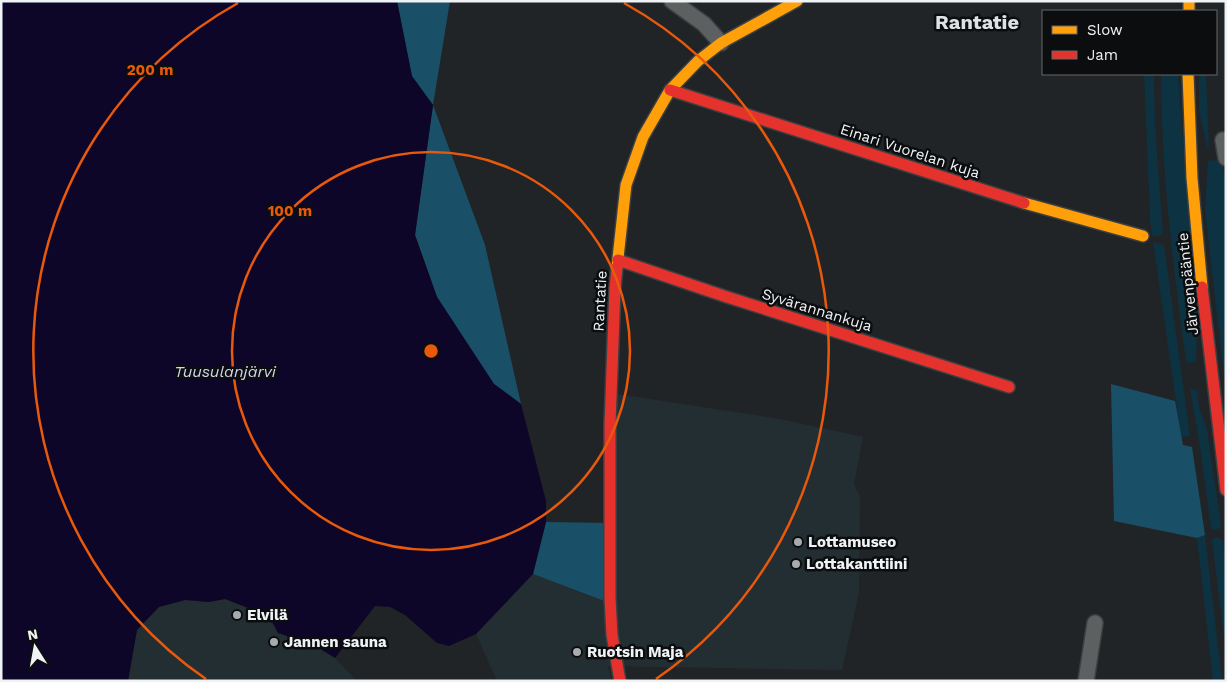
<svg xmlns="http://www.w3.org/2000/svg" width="1227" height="682" font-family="'Work Sans',sans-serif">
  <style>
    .built { fill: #232e33 }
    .green { fill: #0d3241 }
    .forest { fill: #1a5067 }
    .water { fill: #0d0628 }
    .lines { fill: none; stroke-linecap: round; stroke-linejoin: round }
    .street-casing { stroke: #3c3f41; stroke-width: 18 }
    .slow-casing { stroke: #3c3f41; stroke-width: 14 }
    .jam-casing { stroke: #3c3f41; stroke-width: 14 }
    .street { stroke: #5d6061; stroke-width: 15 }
    .slow { stroke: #ff9f0a; stroke-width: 11 }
    .jam { stroke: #e5322d; stroke-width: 11 }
    .ring { fill: none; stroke: #e8590c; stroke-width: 2.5 }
    .poi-dot { fill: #a8abad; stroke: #0b0d0f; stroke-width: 2 }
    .labels { text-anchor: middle; stroke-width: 5; stroke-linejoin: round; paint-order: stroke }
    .street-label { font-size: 15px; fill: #f0f3f5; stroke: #0b0d0f }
    .poi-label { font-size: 15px; font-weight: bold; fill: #f0f3f5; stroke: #0b0d0f; text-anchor: start }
    .water-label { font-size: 16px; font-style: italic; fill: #d4d4f2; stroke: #0b0d0f }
    .district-label { font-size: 20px; font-weight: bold; fill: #dce2e6; stroke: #0b0d0f }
    .centre { fill: #e8590c; stroke: #0b0d0f; stroke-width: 2.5 }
    .ring-label { font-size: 15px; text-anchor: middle; font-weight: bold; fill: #e8590c; stroke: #0b0d0f; stroke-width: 5; stroke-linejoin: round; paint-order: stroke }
  </style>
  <rect width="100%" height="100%" fill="#212426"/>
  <path class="built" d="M 611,393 L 780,419 L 863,437 L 854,484 L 860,497 L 859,593 L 842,670 L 608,666 L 611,681 L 497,681 L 476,634 L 533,574 L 607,602 Z
    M 225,599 L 269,616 L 278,633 L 314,645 L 335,658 L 357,681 L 128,681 L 137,630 L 159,607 L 185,600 L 209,602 Z"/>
  <path class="green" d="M 1144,74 L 1154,74 L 1155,127 L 1163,234 L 1159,236 L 1152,236 L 1150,218 Z
    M 1161,74 L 1178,74 L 1197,330 L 1196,360 L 1195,362 L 1188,363 L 1186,360 C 1173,265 1161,170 1161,74 Z
    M 1199,74 L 1206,74 L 1209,149 L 1207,146 L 1199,111 Z
    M 1217,160 L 1223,167 L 1226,184 L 1226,392 L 1205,211 L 1208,161 Z
    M 1153,242 L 1164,245 L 1190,436 L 1181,437 Z
    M 1190,389 L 1197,390 L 1199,408 L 1207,429 L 1221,525 L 1220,528 L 1215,530 L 1211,528 L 1201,453 Z
    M 1205,535 L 1222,681 L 1213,681 L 1197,538 Z
    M 1214,538 L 1219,538 L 1223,541 L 1226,567 L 1226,651 L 1212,541 Z"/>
  <path class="forest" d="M 397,1 L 450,1 L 433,105 L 485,245 L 521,404 L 494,384 L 437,297 L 415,235 L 433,105 L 412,77 Z
    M 1111,384 L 1175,401 L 1183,445 L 1192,447 L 1205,535 L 1197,538 L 1114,521 Z
    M 546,522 L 609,523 L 607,602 L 533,574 Z"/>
  <path class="water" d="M 1,1 L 397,1 L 412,76 L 433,105 L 415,235 L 437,297 L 494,384 L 521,404 L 546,501 L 546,522 L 533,574 L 476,634 L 449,646 L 437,643 L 405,615 L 390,607 L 375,606 L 335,658 L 314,645 L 278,633 L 269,616 L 225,599 L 209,602 L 185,600 L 159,607 L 137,630 L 128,681 L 1,681 Z"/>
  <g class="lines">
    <g class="street-casing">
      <path id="street" d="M 672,1 L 704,24 L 721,43
        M 1223,140 L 1226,158
        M 1086,681 L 1095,623"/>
    </g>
    <g class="slow-casing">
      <path id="slow" d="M 1189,1 L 1189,11
        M 1188,74 L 1192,178 L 1202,287
        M 1024,203 L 1143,236
        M 617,267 L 626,185 L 643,137 L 670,90 L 698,61 L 721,43 L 797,1"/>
    </g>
    <g class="jam-casing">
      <path id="jam" d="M 670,90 L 1024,203
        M 618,260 L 724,296 L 1009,387
        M 617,267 L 615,288 L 610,424 L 610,598 L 612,635 L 620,681
        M 1202,287 L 1226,490"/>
    </g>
    <use href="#street" class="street"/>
    <use href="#slow" class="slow"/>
    <use href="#jam" class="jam"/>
  </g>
  <g class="ring">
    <circle cx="431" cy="351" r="199"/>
    <path d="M206 679A398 398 0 0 1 238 3M624 3A398 398 0 0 1 656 679"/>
  </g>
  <g class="poi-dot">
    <circle cx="798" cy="542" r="5"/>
    <circle cx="796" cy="564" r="5"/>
    <circle cx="237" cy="615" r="5"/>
    <circle cx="274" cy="642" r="5"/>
    <circle cx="577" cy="652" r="5"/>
  </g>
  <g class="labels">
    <g class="street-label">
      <text transform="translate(910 151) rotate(18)" y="5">Einari Vuorelan kuja</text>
      <text transform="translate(1188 284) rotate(-96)" y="5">Järvenpääntie</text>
      <text transform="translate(600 301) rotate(-87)" y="5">Rantatie</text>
      <text transform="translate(817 310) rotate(17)" y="5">Syvärannankuja</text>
    </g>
    <g class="poi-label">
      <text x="808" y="547">Lottamuseo</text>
      <text x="806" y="569">Lottakanttiini</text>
      <text x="247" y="620">Elvilä</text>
      <text x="284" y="647">Jannen sauna</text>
      <text x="587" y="657">Ruotsin Maja</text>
    </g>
    <g class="water-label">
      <text x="225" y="377">Tuusulanjärvi</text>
    </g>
    <g class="district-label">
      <text x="977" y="29">Rantatie</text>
    </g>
  </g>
  <circle cx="431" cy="351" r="8" class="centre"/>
  <g class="ring-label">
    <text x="150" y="75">200 m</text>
    <text x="290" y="216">100 m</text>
  </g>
  <rect width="1227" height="682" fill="none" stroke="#f0f3f5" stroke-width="5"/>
  <rect x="1042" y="10" width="175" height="65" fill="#0b0d0f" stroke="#67696b"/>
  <rect x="1052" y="26" width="25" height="8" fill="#ff9f0a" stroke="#67696b"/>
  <text x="1087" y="35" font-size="15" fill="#f0f3f5">Slow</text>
  <rect x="1052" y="51" width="25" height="8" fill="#e5322d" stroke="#67696b"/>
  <text x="1087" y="60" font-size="15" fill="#f0f3f5">Jam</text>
  <g transform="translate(35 647) rotate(349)" stroke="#0b0d0f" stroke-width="4" paint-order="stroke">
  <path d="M0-4L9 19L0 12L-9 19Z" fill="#f0f3f5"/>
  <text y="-8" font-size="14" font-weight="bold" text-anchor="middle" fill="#f0f3f5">N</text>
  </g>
</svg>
